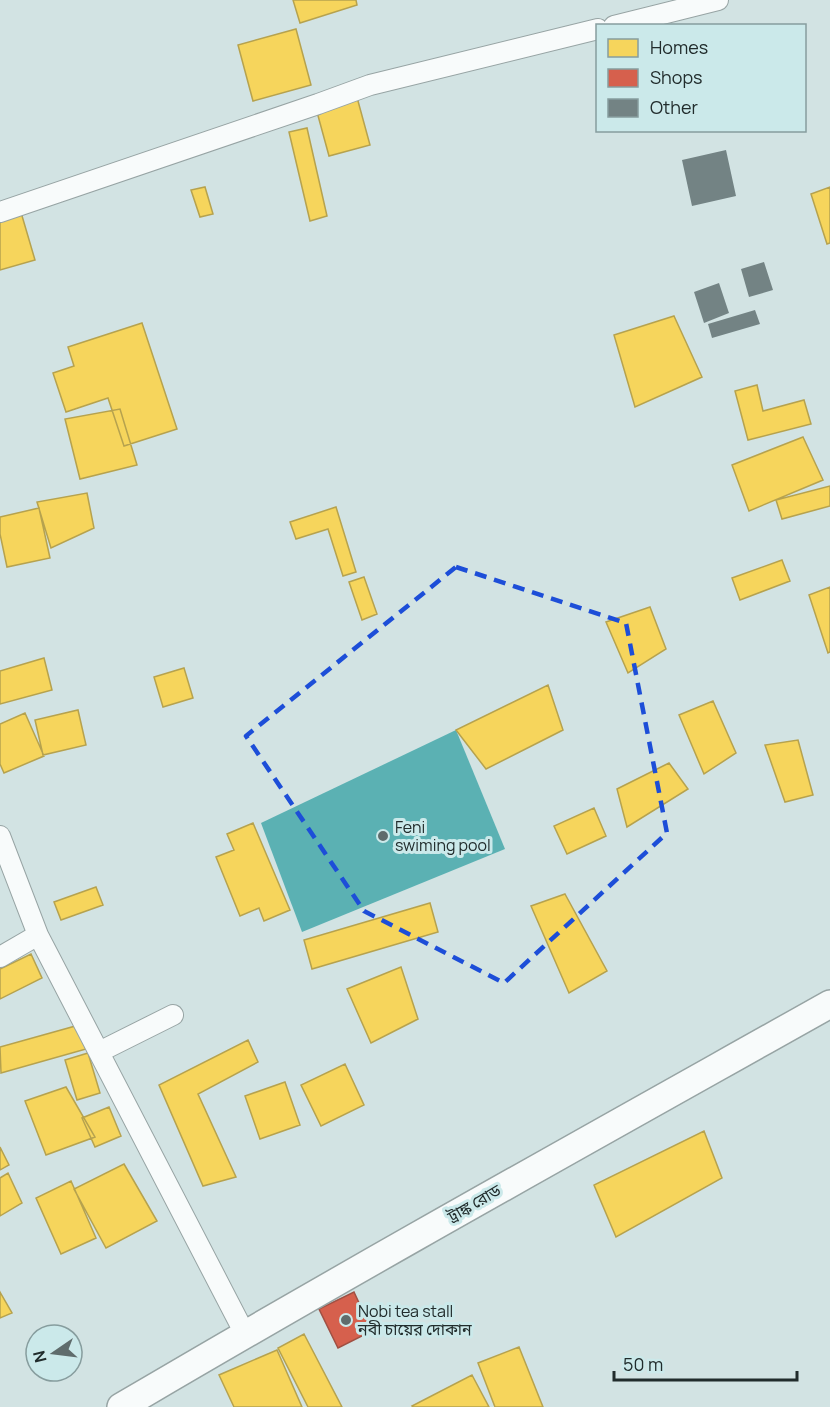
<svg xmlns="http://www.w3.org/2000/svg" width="830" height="1407" font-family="Manrope,'Noto Sans Bengali',sans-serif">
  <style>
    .water { fill: #5bb1b3 }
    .homes { fill: #f6d55c; stroke: #b6a24e; stroke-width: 1.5 }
    .shops { fill: #d6604d; stroke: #a05043; stroke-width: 1.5 }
    .building { fill: #738384 }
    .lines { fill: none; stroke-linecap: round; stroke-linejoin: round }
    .minor-casing { stroke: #97a4a4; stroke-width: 22 }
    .secondary-casing { stroke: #97a4a4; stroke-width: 30 }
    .minor { stroke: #f8fbfb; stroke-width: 20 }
    .secondary { stroke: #f8fbfb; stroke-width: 27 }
    .marked { fill: none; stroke: #1d4ed8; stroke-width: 4.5; stroke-dasharray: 12 8; stroke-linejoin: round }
    .poi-dot { fill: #5f6c6c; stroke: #cbe9ea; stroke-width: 2 }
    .labels { text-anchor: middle; stroke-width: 6; stroke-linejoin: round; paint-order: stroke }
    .poi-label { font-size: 16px; fill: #212c2c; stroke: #cbe9ea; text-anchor: start }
    .street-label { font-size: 16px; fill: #212c2c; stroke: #cbe9ea }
  </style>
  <rect width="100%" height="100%" fill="#d2e3e3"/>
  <path class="water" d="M 456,730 L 505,849 L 302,932 L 261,823 Z"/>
  <path class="homes" d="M 293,0 L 356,0 L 357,5 L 300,23 Z
    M 296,29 L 311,85 L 253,101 L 238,45 Z
    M 355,90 L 370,145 L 329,156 L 314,101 Z
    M 307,128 L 327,216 L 310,221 L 289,132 Z
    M 205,187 L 213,214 L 200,217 L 191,190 Z
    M 830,187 L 830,243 L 827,244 L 811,194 Z
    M 20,209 L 35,260 L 0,270 L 0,215 Z
    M 674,316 L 702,377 L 635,407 L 614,335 Z
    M 142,323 L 177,429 L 124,446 L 108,398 L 66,412 L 53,373 L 74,366 L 68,347 Z
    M 757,385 L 763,411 L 804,400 L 811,424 L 748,440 L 735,391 Z
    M 120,409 L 137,465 L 80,479 L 65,419 Z
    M 803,437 L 823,480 L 749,511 L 732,465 Z
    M 830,486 L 830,506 L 782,519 L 776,500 Z
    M 87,493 L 94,528 L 51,548 L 37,502 Z
    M 336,507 L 356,572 L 343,576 L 328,529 L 296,539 L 290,522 Z
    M 39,508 L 50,558 L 7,567 L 0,534 L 0,517 Z
    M 782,560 L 790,581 L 740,600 L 732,578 Z
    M 364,577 L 377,614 L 362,620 L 349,582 Z
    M 830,587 L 830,652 L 828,653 L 809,595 Z
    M 650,607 L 666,649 L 628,673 L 606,622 Z
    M 44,658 L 52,690 L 0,704 L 0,671 Z
    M 184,668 L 193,698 L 163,707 L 154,677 Z
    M 548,685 L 563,730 L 486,769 L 456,730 Z
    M 713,701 L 736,753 L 704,774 L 679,715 Z
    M 78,710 L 86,745 L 43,755 L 35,720 Z
    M 25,713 L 44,756 L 4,773 L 0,764 L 0,724 Z
    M 798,740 L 813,795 L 785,802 L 765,745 Z
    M 669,763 L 688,789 L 627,827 L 617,789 Z
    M 594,808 L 606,836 L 567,854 L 554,826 Z
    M 253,823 L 290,910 L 264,921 L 259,908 L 240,916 L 216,857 L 234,850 L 227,834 Z
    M 96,887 L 103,905 L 61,920 L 54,902 Z
    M 565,894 L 607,971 L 569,993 L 531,906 Z
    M 430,903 L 438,932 L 312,969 L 304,940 Z
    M 31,954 L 42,978 L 0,999 L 0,969 Z
    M 401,967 L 418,1019 L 371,1043 L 347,989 Z
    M 79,1025 L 86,1049 L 1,1073 L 0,1047 Z
    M 248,1040 L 258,1062 L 198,1094 L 236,1177 L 203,1186 L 159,1085 Z
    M 88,1053 L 100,1093 L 77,1100 L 65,1060 Z
    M 345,1064 L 364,1105 L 321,1126 L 301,1085 Z
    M 285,1082 L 300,1125 L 260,1139 L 245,1096 Z
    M 66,1087 L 95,1137 L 46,1155 L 25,1101 Z
    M 109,1107 L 121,1136 L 95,1147 L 82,1118 Z
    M 704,1131 L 722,1178 L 616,1237 L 594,1185 Z
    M 0,1147 L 9,1165 L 0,1170 Z
    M 124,1164 L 157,1221 L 106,1248 L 74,1189 Z
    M 8,1173 L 22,1203 L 0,1216 L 0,1178 Z
    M 71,1181 L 96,1238 L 61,1254 L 36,1198 Z
    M 0,1292 L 12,1313 L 0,1318 Z
    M 304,1334 L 342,1407 L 308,1407 L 278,1348 Z
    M 519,1347 L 543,1407 L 495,1407 L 478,1363 Z
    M 277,1350 L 302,1407 L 234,1407 L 219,1375 Z
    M 472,1375 L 489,1407 L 413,1407 L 412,1406 Z"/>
  <path class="shops" d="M 354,1292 L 372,1331 L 338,1348 L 319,1309 Z"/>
  <path class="building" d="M 726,150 L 736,196 L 692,206 L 682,160 Z
    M 764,262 L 773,290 L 749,297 L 741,269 Z
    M 719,283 L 729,313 L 704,323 L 694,292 Z
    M 755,310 L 760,324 L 712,338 L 708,324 Z"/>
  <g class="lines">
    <g class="minor-casing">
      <path id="minor" d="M 614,26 L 718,0
        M 0,212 L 318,104 L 370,85 L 598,29
        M 0,836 L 38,935 L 0,957
        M 38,935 L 245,1334
        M 99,1052 L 173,1015"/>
    </g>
    <g class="secondary-casing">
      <path id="secondary" d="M 121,1407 C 355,1269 593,1137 830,1004"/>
    </g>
    <use href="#minor" class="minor"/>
    <use href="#secondary" class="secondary"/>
  </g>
  <path class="marked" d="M 456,567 L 626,623 L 667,833 L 504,983 L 364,911 L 246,736 Z"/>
  <g class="poi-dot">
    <circle cx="383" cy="836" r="6"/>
    <circle cx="346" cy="1320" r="6"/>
  </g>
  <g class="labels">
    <g class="poi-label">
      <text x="395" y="833">Feni<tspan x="395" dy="18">swiming pool</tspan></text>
      <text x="358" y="1317">Nobi tea stall<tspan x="358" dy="18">নবী চায়ের দোকান</tspan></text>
    </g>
    <g class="street-label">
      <text transform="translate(474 1203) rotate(-30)" y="6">ট্রাঙ্ক রোড</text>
    </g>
  </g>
  <rect x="596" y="24" width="210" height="108" fill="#cbe9ea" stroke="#879d9e" stroke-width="1.5"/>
  <rect x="608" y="39" width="30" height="18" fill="#f6d55c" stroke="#879d9e" stroke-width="1.5"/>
  <text x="650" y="54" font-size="18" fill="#212c2c">Homes</text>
  <rect x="608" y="69" width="30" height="18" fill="#d6604d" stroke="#879d9e" stroke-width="1.5"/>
  <text x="650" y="84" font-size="18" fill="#212c2c">Shops</text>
  <rect x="608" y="99" width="30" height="18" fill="#738384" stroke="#879d9e" stroke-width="1.5"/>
  <text x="650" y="114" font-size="18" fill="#212c2c">Other</text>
  <g transform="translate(54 1353) rotate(256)"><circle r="28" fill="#cbe9ea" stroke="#879d9e" stroke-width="1.5"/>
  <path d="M0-4.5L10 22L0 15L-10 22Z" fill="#5f6c6c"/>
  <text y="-9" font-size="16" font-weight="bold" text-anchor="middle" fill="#212c2c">N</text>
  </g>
  <path d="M614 1371v9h183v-9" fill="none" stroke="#212c2c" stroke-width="3"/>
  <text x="623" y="1371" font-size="18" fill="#212c2c" stroke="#cbe9ea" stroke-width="4.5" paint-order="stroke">50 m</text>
</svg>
